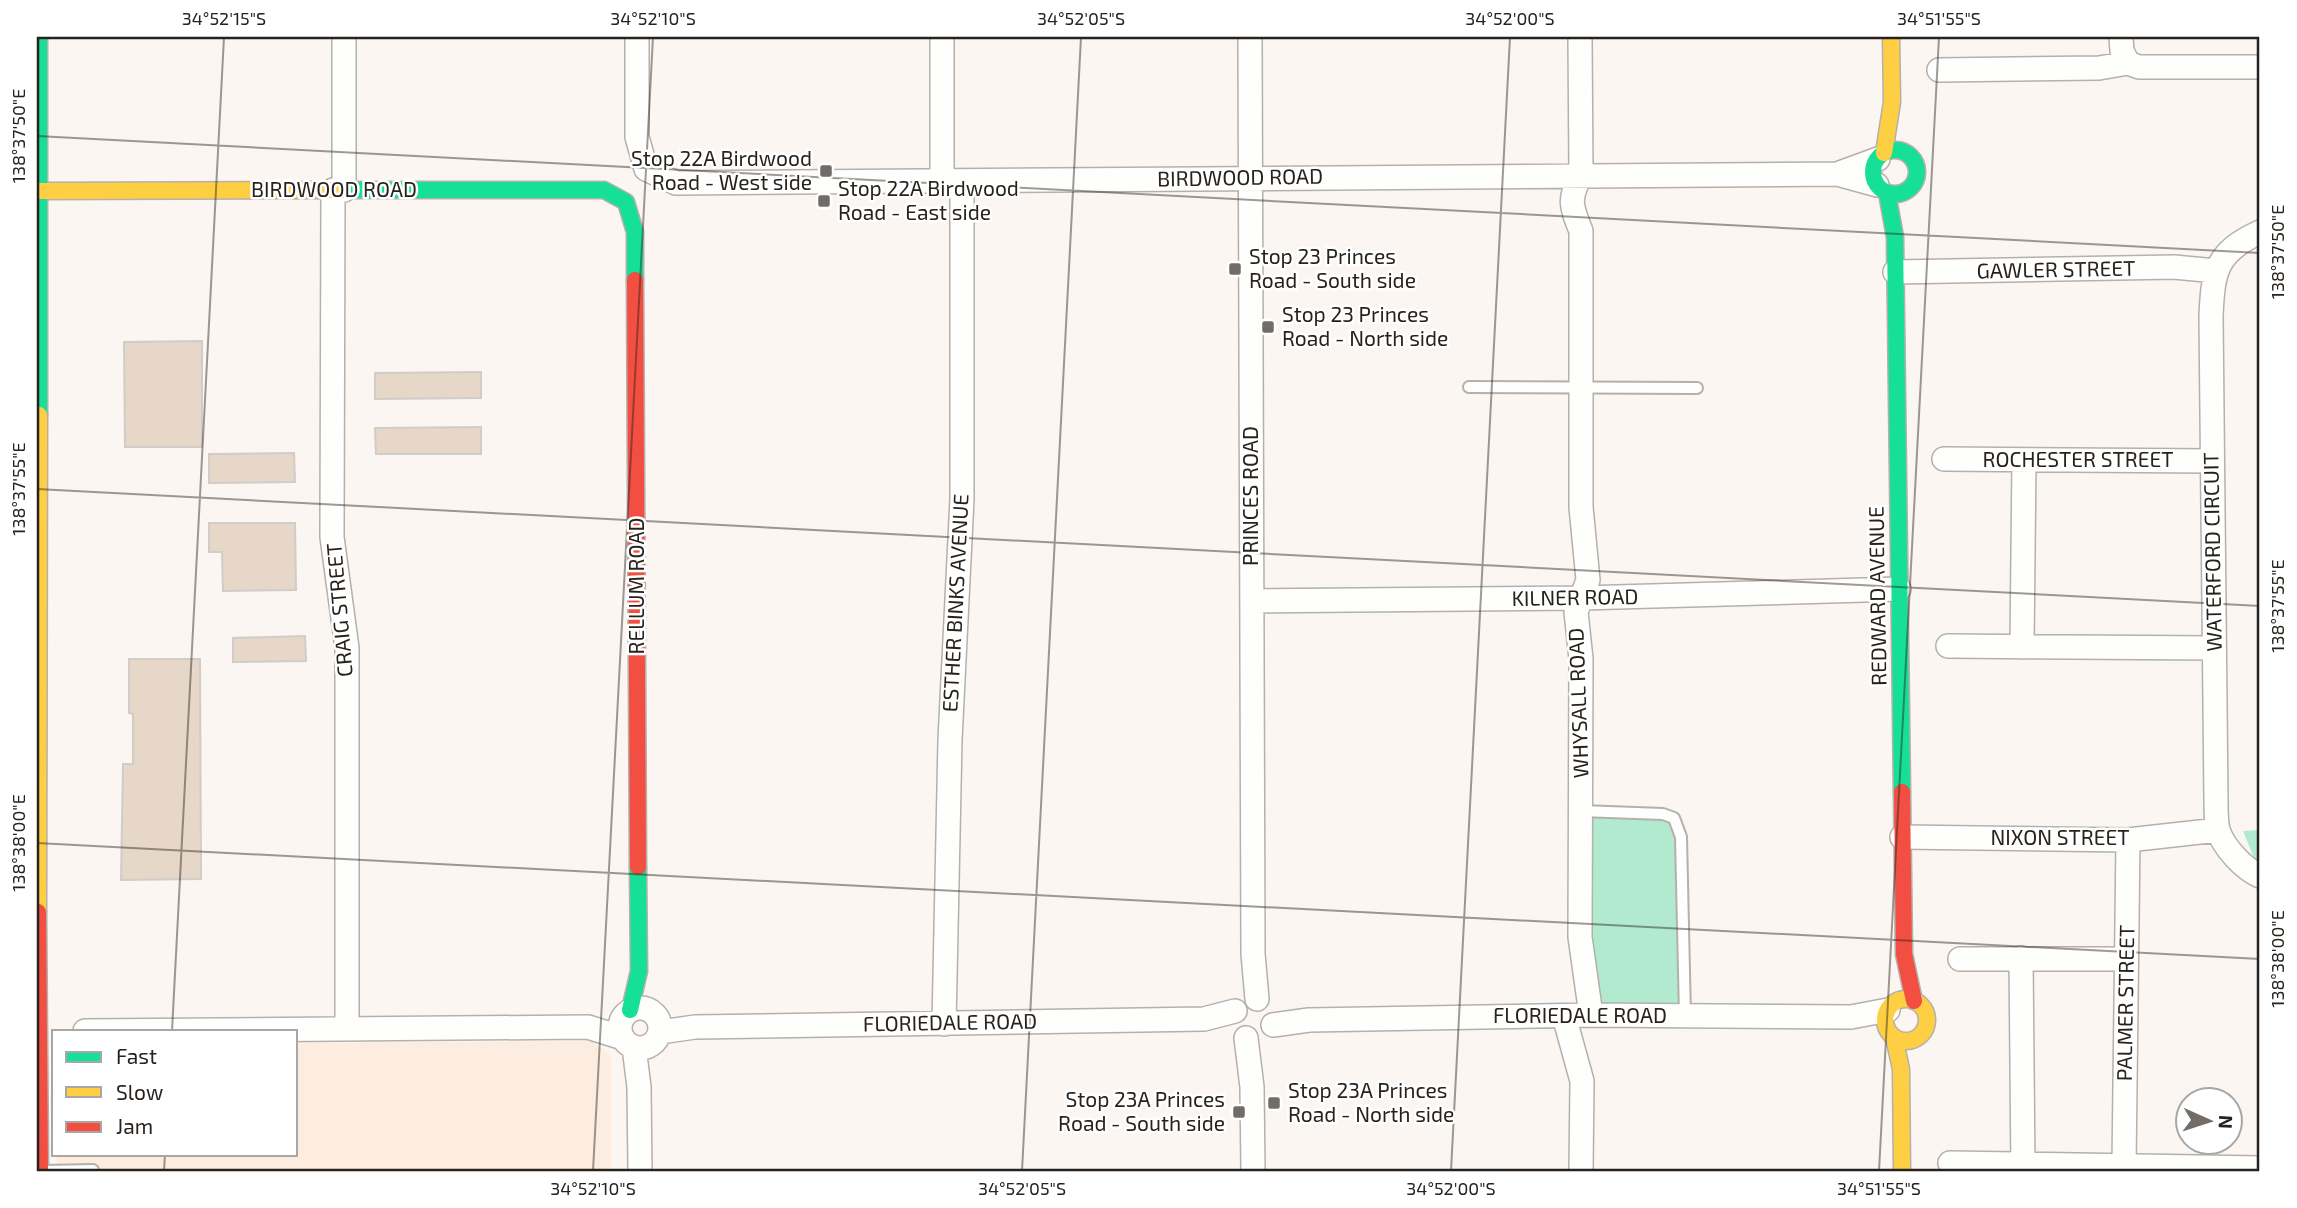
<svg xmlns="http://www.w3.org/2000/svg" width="2297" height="1208" font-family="'Exo 2',sans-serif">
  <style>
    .built { fill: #fcede0 }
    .green { fill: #b1eace }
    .building { fill: #e6d7c9; stroke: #d1ccc8; stroke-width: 2 }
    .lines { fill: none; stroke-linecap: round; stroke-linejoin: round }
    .lane-casing { stroke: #b5b0ab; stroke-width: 14 }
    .street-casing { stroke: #b5b0ab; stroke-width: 26 }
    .fast-casing { stroke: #b5b0ab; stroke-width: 19 }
    .slow-casing { stroke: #b5b0ab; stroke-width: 19 }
    .jam-casing { stroke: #b5b0ab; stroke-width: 19 }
    .lane { stroke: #fefefd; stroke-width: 10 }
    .street { stroke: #fefefd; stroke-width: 23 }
    .fast { stroke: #16e098; stroke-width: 16 }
    .slow { stroke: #ffcf43; stroke-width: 16 }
    .jam { stroke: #f24e42; stroke-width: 16 }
    .ticks { fill: none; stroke: #27221d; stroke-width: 2; stroke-opacity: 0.45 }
    .poi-dot { fill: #716c67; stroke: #fff; stroke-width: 2.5 }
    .labels { text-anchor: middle; stroke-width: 5; stroke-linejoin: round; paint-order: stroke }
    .poi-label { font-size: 21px; fill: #27221d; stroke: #fff; text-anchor: start }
    .street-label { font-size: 21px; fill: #27221d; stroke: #fff }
    .neatline { fill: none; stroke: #27221d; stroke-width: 2.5 }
    .ticks-label { font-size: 18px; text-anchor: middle; fill: #27221d }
  </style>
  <rect width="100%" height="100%" fill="#fbf6f1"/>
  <path class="built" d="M 591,1041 L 611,1055 L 611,1171 L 57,1171 L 57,1154 L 296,1154 L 296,1043 Z"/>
  <path class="green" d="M 1581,811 L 1674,818 L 1681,837 L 1685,1016 L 1591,1015 Z
    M 2260,830 L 2260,861 L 2254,858 L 2243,831 Z"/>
  <path class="building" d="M 202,341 L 202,447 L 125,447 L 124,342 Z
    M 481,372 L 481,398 L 375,399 L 375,373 Z
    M 481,427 L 481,454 L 376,454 L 375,428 Z
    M 294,453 L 295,482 L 209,483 L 209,454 Z
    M 209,523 L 295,523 L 296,590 L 223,591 L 222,552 L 209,552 Z
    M 305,636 L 306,661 L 233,662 L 233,638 Z
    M 129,659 L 200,659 L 201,879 L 121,880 L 123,764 L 133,764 L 133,714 L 129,713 Z"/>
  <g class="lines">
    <g class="lane-casing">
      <path id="lane" d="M 1469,387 L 1697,388
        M 1581,811 L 1663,814 L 1674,818 L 1681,837 L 1685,1016
        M 43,1171 L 93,1170"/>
    </g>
    <g class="street-casing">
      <path id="street" d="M 344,37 L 344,190
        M 637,37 L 637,137 L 646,169 L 676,183 L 1837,174 L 1877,185
        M 1250,37 L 1253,954 L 1257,999
        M 1580,37 L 1581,175 C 1568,199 1571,206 1581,231 L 1581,507 L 1588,580 L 1576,612 L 1581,659 L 1580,937 L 1591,1015
        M 2121,37 L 2122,51 L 2128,63 L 2139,67 L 2260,67
        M 1939,70 L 2099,68 L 2128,63
        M 1837,174 L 1878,159
        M 942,181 L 942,37
        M 333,190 L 332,537 L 347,648 L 347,1029
        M 2260,232 C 2216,252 2213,271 2211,316 L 2216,801 C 2216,810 2216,822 2218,830 C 2224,848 2244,869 2260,876
        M 1895,272 L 2174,267 L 2216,271
        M 1944,459 L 2212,461
        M 1252,601 L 1582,598 L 1899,589
        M 1948,646 L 2214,648
        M 2022,647 L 2024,460
        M 1902,837 L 2128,840 L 2218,830
        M 2021,958 L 2023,1171
        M 1960,959 L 2126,959
        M620 1028a20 20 0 1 1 40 0a20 20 0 1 1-40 0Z
        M 1564,1016 L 1582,1081 L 1581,1171
        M 944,1024 L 950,740 L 962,499 L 962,182
        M 1273,1025 L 1309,1020 L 1591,1015 L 1851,1017 L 1888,1010
        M 85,1031 L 588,1027 L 623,1038
        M 660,1032 L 695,1027 L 1204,1019 L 1235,1011
        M 1246,1038 L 1252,1087 L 1253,1171
        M 634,1047 L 639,1087 L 640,1171
        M 1950,1163 L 2260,1168
        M 2124,1166 L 2128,840"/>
    </g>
    <g class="fast-casing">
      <path id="fast" d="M1873 172a22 22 0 1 1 44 0a22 22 0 1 1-44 0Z
        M 343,190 L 604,190 L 626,202 L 635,232 L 635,280
        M 1887,193 L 1895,237 L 1902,792
        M 39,415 L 39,37
        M 630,1010 L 639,971 L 638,867"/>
    </g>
    <g class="slow-casing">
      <path id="slow" d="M 1884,153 L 1892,102 L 1891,37
        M 40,191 L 343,190
        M 38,912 L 39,415
        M1885 1020a21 21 0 1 1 42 0a21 21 0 1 1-42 0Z
        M 1894,1037 L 1901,1069 L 1902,1171"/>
    </g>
    <g class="jam-casing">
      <path id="jam" d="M 635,280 L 638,867
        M 1902,792 L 1904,954 L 1914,1001
        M 38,912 L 40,1171"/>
    </g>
    <use href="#lane" class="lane"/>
    <use href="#street" class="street"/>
    <use href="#fast" class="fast"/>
    <use href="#slow" class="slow"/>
    <use href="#jam" class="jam"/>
  </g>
  <path class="ticks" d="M 37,136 L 2260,253M 37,489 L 2260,606M 37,843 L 2260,959M 172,1031 L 224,37M 164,1171 L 165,1154M 593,1171 L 653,37M 1022,1171 L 1081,37M 1451,1171 L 1510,37M 1879,1171 L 1939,37"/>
  <g class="poi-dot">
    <rect x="819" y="164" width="14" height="14" rx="3.5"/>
    <rect x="817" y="194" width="14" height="14" rx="3.5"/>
    <rect x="1228" y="262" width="14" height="14" rx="3.5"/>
    <rect x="1261" y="320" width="14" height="14" rx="3.5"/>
    <rect x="1267" y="1096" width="14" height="14" rx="3.5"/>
    <rect x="1232" y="1105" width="14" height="14" rx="3.5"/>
  </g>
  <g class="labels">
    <g class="poi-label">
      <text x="812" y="166" text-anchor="end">Stop 22A Birdwood<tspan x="812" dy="24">Road - West side</tspan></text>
      <text x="838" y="196">Stop 22A Birdwood<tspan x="838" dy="24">Road - East side</tspan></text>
      <text x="1249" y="264">Stop 23 Princes<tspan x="1249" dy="24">Road - South side</tspan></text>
      <text x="1282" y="322">Stop 23 Princes<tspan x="1282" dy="24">Road - North side</tspan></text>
      <text x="1288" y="1098">Stop 23A Princes<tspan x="1288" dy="24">Road - North side</tspan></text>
      <text x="1225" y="1107" text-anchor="end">Stop 23A Princes<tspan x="1225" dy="24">Road - South side</tspan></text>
    </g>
    <g class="street-label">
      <text transform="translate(1240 178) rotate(-1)" y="7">BIRDWOOD ROAD</text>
      <text x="334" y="197">BIRDWOOD ROAD</text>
      <text transform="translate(2056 270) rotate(-1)" y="7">GAWLER STREET</text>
      <text x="2078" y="467">ROCHESTER STREET</text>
      <text transform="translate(1251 496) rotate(-90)" y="7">PRINCES ROAD</text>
      <text transform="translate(2213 552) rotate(-91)" y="7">WATERFORD CIRCUIT</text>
      <text transform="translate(637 586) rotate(-90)" y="7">RELLUM ROAD</text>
      <text transform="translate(1878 596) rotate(-91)" y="7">REDWARD AVENUE</text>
      <text transform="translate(1575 598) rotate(-1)" y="7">KILNER ROAD</text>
      <text transform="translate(956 603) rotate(-87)" y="7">ESTHER BINKS AVENUE</text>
      <text transform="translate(340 610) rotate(-95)" y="7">CRAIG STREET</text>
      <text transform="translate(1579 703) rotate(-92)" y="7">WHYSALL ROAD</text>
      <text x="2060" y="845">NIXON STREET</text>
      <text transform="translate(2126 1003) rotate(-89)" y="7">PALMER STREET</text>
      <text x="1580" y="1023">FLORIEDALE ROAD</text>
      <text transform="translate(950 1023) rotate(-1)" y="7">FLORIEDALE ROAD</text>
    </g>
  </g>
  <rect width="2297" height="1208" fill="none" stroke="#ffffff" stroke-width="77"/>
  <rect x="52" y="1030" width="245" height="126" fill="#ffffff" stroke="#a9a7a5" stroke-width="2"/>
  <rect x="66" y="1052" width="35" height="10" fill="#16e098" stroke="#a9a7a5" stroke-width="2"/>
  <text x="116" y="1064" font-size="21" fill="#27221d">Fast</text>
  <rect x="66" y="1087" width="35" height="10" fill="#ffcf43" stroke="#a9a7a5" stroke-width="2"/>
  <text x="116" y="1100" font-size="21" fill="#27221d">Slow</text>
  <rect x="66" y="1122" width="35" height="10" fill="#f24e42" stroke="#a9a7a5" stroke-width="2"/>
  <text x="116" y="1134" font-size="21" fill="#27221d">Jam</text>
  <g transform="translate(2209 1121) rotate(93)"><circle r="33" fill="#ffffff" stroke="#a9a7a5" stroke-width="2"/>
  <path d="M0-5L12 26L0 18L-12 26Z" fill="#716c67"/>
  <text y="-10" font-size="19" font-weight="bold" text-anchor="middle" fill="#27221d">N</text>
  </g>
  <rect x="38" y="38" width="2220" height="1132" class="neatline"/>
  <g class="ticks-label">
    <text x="224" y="25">34°52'15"S</text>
    <text x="653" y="25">34°52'10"S</text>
    <text x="1081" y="25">34°52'05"S</text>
    <text x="1510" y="25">34°52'00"S</text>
    <text x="1939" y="25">34°51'55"S</text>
    <text transform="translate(19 136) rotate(-90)" y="6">138°37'50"E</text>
    <text transform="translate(2278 252) rotate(-90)" y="6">138°37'50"E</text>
    <text transform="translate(19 489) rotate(-90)" y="6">138°37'55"E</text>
    <text transform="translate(2278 606) rotate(-90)" y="6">138°37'55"E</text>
    <text transform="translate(19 843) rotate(-90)" y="6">138°38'00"E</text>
    <text transform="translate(2278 959) rotate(-90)" y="6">138°38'00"E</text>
    <text x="593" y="1195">34°52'10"S</text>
    <text x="1022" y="1195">34°52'05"S</text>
    <text x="1451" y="1195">34°52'00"S</text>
    <text x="1879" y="1195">34°51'55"S</text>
  </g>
</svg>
